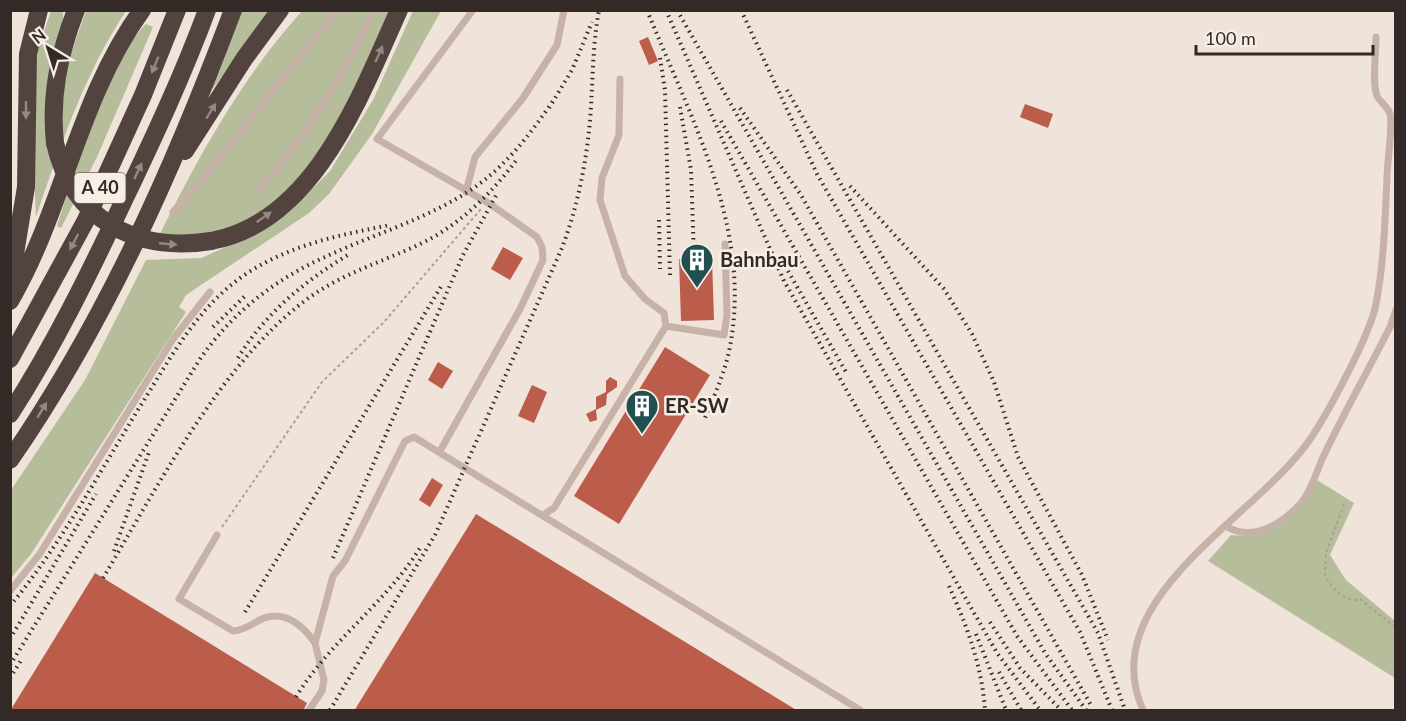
<svg xmlns="http://www.w3.org/2000/svg" width="1406" height="721" font-family="Lato,sans-serif">
  <style>
    .green { fill: #b5bd9b }
    .building { fill: #bc5c4b }
    .lines { fill: none; stroke-linecap: round; stroke-linejoin: round }
    .path { stroke: #b29c92; stroke-width: 2; stroke-dasharray: 3 3; stroke-linecap: butt }
    .service { stroke: #c6b2a7; stroke-width: 7 }
    .motorway { stroke: #53433f; stroke-width: 18 }
    .rail { stroke: #332a27; stroke-width: 4; stroke-dasharray: 1.5 4.5; stroke-linecap: butt }
    .motorway-bridge { stroke: #53433f; stroke-width: 18 }
    .oneway { fill: #958782 }
    .labels { text-anchor: middle; stroke-width: 5; stroke-linejoin: round; paint-order: stroke }
    .shield { fill: #f7eee6; stroke: #6e6560; stroke-width: 1.5 }
    .shield-label { font-size: 18px; font-weight: bold; fill: #332a27 }
    .poi-label { font-size: 20px; font-weight: bold; fill: #332a27; stroke: #f7eee6; text-anchor: start }
  </style>
  <rect width="100%" height="100%" fill="#efe3da"/>
  <path class="green" d="M 51,11 L 63,11 L 64,73 L 86,11 L 126,11 C 85,73 60,146 36,217 L 31,110 L 38,49 Z
    M 242,11 L 269,11 L 213,89 L 211,88 Z
    M 302,11 L 390,11 C 349,97 307,222 196,236 C 184,237 171,236 159,236 C 198,157 243,76 302,11 Z
    M 413,11 L 441,11 L 372,134 L 329,194 L 309,213 L 186,295 L 179,307 L 186,312 L 31,554 L 11,578 L 11,490 L 85,380 L 146,260 L 201,258 L 260,232 L 291,210 L 330,171 L 373,100 Z
    M 146,24 L 153,27 L 97,157 L 61,228 L 57,226 C 77,167 102,68 146,24 Z
    M 1317,480 L 1354,503 L 1330,555 L 1346,580 L 1395,621 L 1395,678 L 1208,561 L 1231,535 C 1273,540 1300,516 1317,480 Z"/>
  <path class="building" d="M 648,37 L 658,61 L 649,65 L 639,41 Z
    M 1025,104 L 1053,114 L 1048,128 L 1020,117 Z
    M 503,247 L 523,258 L 510,280 L 491,269 Z
    M 712,258 L 714,320 L 681,321 L 679,259 Z
    M 665,347 L 710,375 L 619,524 L 574,496 Z
    M 438,362 L 453,371 L 442,389 L 428,380 Z
    M 610,377 L 617,381 L 617,387 L 607,394 L 606,405 L 596,410 L 597,420 L 590,422 L 586,414 L 596,409 L 596,397 L 606,392 L 606,381 Z
    M 532,385 L 547,392 L 534,423 L 518,416 Z
    M 432,478 L 443,485 L 430,507 L 419,500 Z
    M 476,514 L 489,522 L 798,711 L 354,711 Z
    M 95,573 L 307,703 L 303,711 L 10,711 Z"/>
  <g class="lines">
    <path class="path" d="M 1344,504 L 1326,553 L 1325,575 C 1331,587 1345,604 1360,599 L 1396,628
      M 222,527 L 322,382 L 384,322 L 481,209"/>
    <path class="service" d="M 259,190 C 306,137 344,74 374,10
      M 466,192 L 475,157 L 523,98 L 557,45 L 564,10
      M 173,212 L 200,183 L 337,10
      M 666,326 L 724,335 L 727,315 L 725,244
      M 440,451 L 520,309 L 543,260 L 542,247 L 537,237 L 490,204 L 377,139 L 473,10
      M 543,515 L 554,508 L 666,326 L 664,313 L 645,299 L 625,276 L 600,200 L 602,178 L 619,135 L 620,79
      M 1226,526 C 1252,543 1282,524 1301,503 C 1312,490 1317,469 1325,453 C 1345,411 1369,369 1390,327 L 1396,310
      M 217,535 L 179,599 L 233,631 C 246,630 252,623 264,618 C 286,610 304,627 315,643
      M 10,591 L 39,555 L 173,339 L 210,292
      M 309,710 L 322,691 L 324,680 L 315,643 L 333,576 L 345,561 L 405,441 L 414,437 L 860,710
      M 1143,710 C 1092,597 1262,515 1313,435 C 1331,407 1370,335 1376,304 C 1384,263 1385,220 1387,178 C 1387,163 1393,126 1390,114 C 1388,107 1380,102 1377,96 C 1372,84 1376,51 1376,37"/>
    <path class="motorway" d="M 55,143 C 50,96 59,54 76,10
      M 185,151 L 244,59 L 280,10
      M 211,241 C 315,222 361,94 399,10
      M 10,284 L 26,187 L 28,54 L 39,10
      M 10,301 C 64,208 78,98 142,10
      M 10,359 L 86,220 L 143,95 L 177,10
      M 10,414 C 54,346 90,272 124,200 C 154,137 183,75 207,10
      M 10,460 C 106,321 174,167 233,10"/>
    <path class="rail" d="M 647,10 C 691,120 756,234 728,356 C 722,379 713,399 704,420
      M 666,10 L 784,281 L 997,653 L 1040,710
      M 677,10 L 1045,653 L 1086,710
      M 741,10 L 817,174 L 1080,632 L 1112,710
      M 660,58 L 665,90 L 670,276
      M 787,90 L 1098,633 L 1125,710
      M 680,107 L 691,170 L 694,256
      M 549,108 L 572,70 L 592,22
      M 740,108 L 801,195 L 1092,707
      M 721,121 L 1017,636 L 1072,710
      M 850,186 L 944,289 L 972,334 L 994,382 L 1018,457 L 1082,575 L 1108,640
      M 659,220 L 660,269
      M 788,271 L 846,372
      M 213,327 L 245,296
      M 238,358 C 265,313 306,280 351,253
      M 114,551 L 149,452
      M 333,558 L 463,255 L 498,192
      M 103,578 C 157,488 219,367 302,303 C 337,275 380,263 420,244 C 460,225 492,193 518,158
      M 949,586 C 967,626 982,666 985,710
      M 10,606 C 63,542 102,467 146,397 C 175,350 202,302 249,272 C 293,244 340,235 390,225
      M 245,612 L 442,285
      M 990,622 L 1020,668 L 1061,710
      M 976,634 L 1006,710
      M 10,639 L 96,494
      M 10,665 L 200,359 C 232,313 274,280 325,257 C 372,235 421,221 466,193 C 503,170 529,136 553,101
      M 999,672 L 1021,710
      M 10,678 L 22,659
      M 296,697 C 330,641 385,604 420,548
      M 330,710 L 435,535 L 562,248 C 577,208 586,165 590,121 C 593,84 592,49 599,10"/>
    <path class="motorway-bridge" d="M 55,143 C 72,220 137,253 211,241"/>
  </g>
  <defs><path id="oneway-solid" d="M-6-.8H1V-3.2L6.5 0L1 3.2V.8H-6Z" transform="scale(1.5)"/></defs>
  <g class="oneway">
    <use href="#oneway-solid" transform="translate(379 54) rotate(-66)"/>
    <use href="#oneway-solid" transform="translate(155 65) rotate(112)"/>
    <use href="#oneway-solid" transform="translate(26 110) rotate(90)"/>
    <use href="#oneway-solid" transform="translate(211 111) rotate(-58)"/>
    <use href="#oneway-solid" transform="translate(138 171) rotate(-65)"/>
    <use href="#oneway-solid" transform="translate(264 217) rotate(-35)"/>
    <use href="#oneway-solid" transform="translate(74 242) rotate(118)"/>
    <use href="#oneway-solid" transform="translate(168 244) rotate(5)"/>
    <use href="#oneway-solid" transform="translate(42 410) rotate(-59)"/>
  </g>
  <defs>
    <g id="building-pin" transform="scale(1.725)"><path d="M0 17L-7.5 6A9.5 9.5 0 1 1 7.5 6Z" fill="#205150" stroke="#f7eee6"/><path d="M-4-6H4V6H1V3H-1V6H-4ZM-2.5-4.3h1.7v1.8h-1.7ZM.8-4.3h1.7v1.8H.8ZM-2.5-1h1.7V.8h-1.7ZM.8-1h1.7V.8H.8Z" fill="#fff"/></g>
  </defs>
  <g fill-rule="evenodd">
    <use href="#building-pin" x="697" y="260"/>
    <use href="#building-pin" x="642" y="406"/>
  </g>
  <g class="labels">
    <rect class="shield" x="74.5" y="173" width="51" height="30" rx="4.5"/>
    <g class="shield-label">
      <text x="100" y="194">A 40</text>
    </g>
    <g class="poi-label">
      <text x="720" y="267">Bahnbau</text>
      <text x="665" y="413">ER-SW</text>
    </g>
  </g>
  <rect width="1406" height="721" fill="none" stroke="#332a27" stroke-width="24"/>
  <g transform="translate(48 48) rotate(322)" stroke="#f7eee6" stroke-width="4.5" paint-order="stroke">
  <path d="M0-4.5L10 22L0 15L-10 22Z" fill="#332a27"/>
  <text y="-9" font-size="16" font-weight="bold" text-anchor="middle" fill="#332a27">N</text>
  </g>
  <path d="M1196 45v9h177v-9" fill="none" stroke="#332a27" stroke-width="3"/>
  <text x="1205" y="45" font-size="18" fill="#332a27" stroke="#f7eee6" stroke-width="4.5" paint-order="stroke">100 m</text>
</svg>
